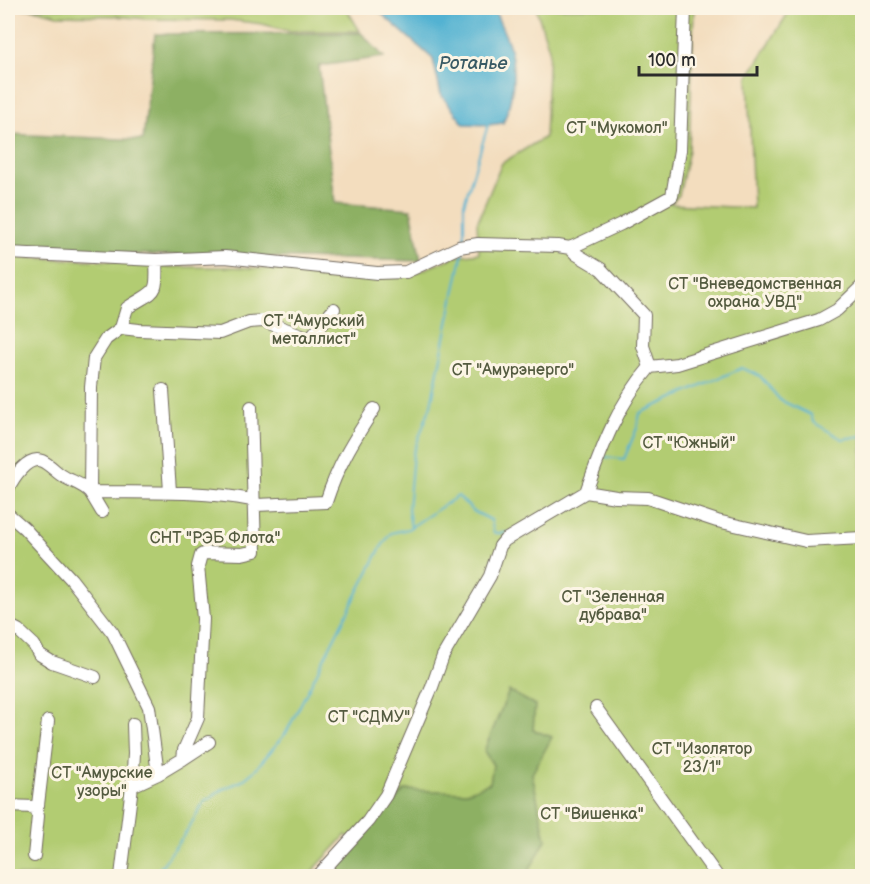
<svg xmlns="http://www.w3.org/2000/svg" width="870" height="884" font-family="'Balsamiq Sans',sans-serif">
  <style>
    .green { fill: #b2cc72; stroke: #6e7c4e; stroke-width: 1.5 }
    .forest { fill: #8db064; stroke: #5c6e48; stroke-width: 1.5 }
    .water { fill: #53b2d2; stroke: #3f6e7e; stroke-width: 1.5 }
    .lines { fill: none; stroke-linecap: round; stroke-linejoin: round }
    .stream { stroke: #53b2d2; stroke-width: 2 }
    .minor-casing { stroke: #71695e; stroke-width: 14 }
    .minor { stroke: #fff; stroke-width: 12 }
    .labels { text-anchor: middle; stroke-width: 6; stroke-linejoin: round; paint-order: stroke }
    .park-label { font-size: 16px; fill: #545b40; stroke: #fcf5e5 }
    .water-label { font-size: 18px; font-style: italic; fill: #395a65; stroke: #fcf5e5 }
  </style>
  <rect width="100%" height="100%" fill="#fcf5e5"/>
  <filter id="ink" filterUnits="userSpaceOnUse"><feTurbulence type="fractalNoise" baseFrequency=".0167" numOctaves="2"/><feDisplacementMap in="SourceGraphic" scale="12" xChannelSelector="R" yChannelSelector="G"/><feConvolveMatrix kernelMatrix="1 2 1 2 8 2 1 2 1" color-interpolation-filters="sRGB"/></filter>
  <filter id="wash" filterUnits="userSpaceOnUse"><feTurbulence type="fractalNoise" baseFrequency=".008" numOctaves="4" result="noise"/><feDisplacementMap in="SourceGraphic" scale="24" xChannelSelector="R" yChannelSelector="G"/><feGaussianBlur stdDeviation="1.35" result="paint"/><feColorMatrix in="noise" values="0 0 0 0 0 0 0 0 0 0 0 0 0 0 0 0 0 1.4 0 .05"/><feComposite in="paint" operator="in"/></filter>
  <g filter="url(#wash)">
    <rect width="100%" height="100%" fill="#f3ddbe"/>
    <path class="green" d="M 19,8 L 346,8 L 360,31 L 289,31 L 262,24 L 230,20 L 147,19 L 114,16 L 58,15 L 38,10 Z
      M 536,8 L 694,8 L 689,150 L 679,195 L 670,204 L 753,208 L 748,77 L 790,10 L 862,8 L 862,876 L 396,876 L 346,835 L 308,876 L 8,876 L 8,257 L 140,262 L 160,267 L 232,267 L 408,276 L 457,256 L 479,253 L 477,223 L 502,163 L 545,137 L 549,49 Z"/>
    <path class="forest" d="M 361,33 L 384,57 L 319,66 L 335,203 L 411,209 L 421,261 L 8,251 L 8,134 L 143,140 L 155,34 Z
      M 509,691 L 535,705 L 533,730 L 552,737 L 532,774 L 546,840 L 526,876 L 337,876 L 332,865 L 405,790 L 467,792 L 490,783 L 493,765 L 484,751 Z"/>
    <path class="water" d="M 375,8 L 494,8 C 498,21 506,34 510,48 C 516,73 513,99 503,123 L 488,125 L 464,124 L 441,95 L 433,59 Z"/>
    <g class="lines">
      <path class="stream" d="M 464,243 L 464,204 L 488,125
        M 605,457 L 624,459 L 637,428 L 640,413 L 742,368 L 760,376 L 780,400 L 811,415 L 813,422 L 842,439 L 862,436
        M 411,527 L 408,510 L 413,454 L 431,405 L 463,251
        M 145,876 L 146,875 L 157,872 L 187,831 L 204,802 L 223,789 L 242,781 L 253,772 L 286,733 L 380,549 L 391,533 L 408,529 L 458,496 L 473,511 L 491,520 L 494,533 L 508,533"/>
    </g>
  </g>
  <g filter="url(#ink)">
    <g class="lines">
      <g class="minor-casing">
        <path id="minor" d="M 570,248 L 621,224 L 672,196 L 680,150 L 685,8
          M 8,253 L 156,260 L 225,257 L 377,273 L 406,272 L 459,247 L 478,244 L 558,246 L 570,248 L 576,254 L 601,269 L 644,315 L 643,346 L 650,367
          M 121,328 L 139,330 L 220,333 L 249,322 L 263,321 L 310,338 L 334,309
          M 163,390 L 170,491
          M 8,489 C 13,478 28,455 42,461 C 49,464 55,471 61,475 C 70,481 83,484 90,492 C 145,493 198,490 252,500 L 256,505 L 326,502 C 338,465 353,441 374,409
          M 586,492 C 602,447 618,404 650,367 L 677,364 L 819,320 L 837,310 L 862,286
          M 586,492 L 616,497 L 648,498 L 717,521 L 806,541 L 862,538
          M 102,512 L 90,492 L 91,387 L 94,358 L 106,339 L 121,328 L 127,308 C 155,289 158,298 156,260
          M 8,514 L 24,528 L 71,579 L 113,633 L 149,707 L 158,774 L 132,786
          M 8,625 L 18,630 L 34,645 L 39,654 L 52,662 L 95,677
          M 596,708 L 717,876
          M 183,759 L 209,742
          M 158,774 L 183,759 L 184,750 L 198,718 L 203,619 L 198,566 L 201,555 L 205,553 L 242,554 L 255,551 L 251,407
          M 8,806 L 34,807 L 38,816 L 34,856
          M 34,807 L 38,805 L 48,721
          M 121,876 L 132,786 L 134,754 L 133,724
          M 318,876 L 368,821 L 386,795 L 432,687 L 443,656 L 490,576 L 500,546 L 505,540 L 586,492"/>
      </g>
      <use href="#minor" class="minor"/>
    </g>
  </g>
  <g class="labels">
    <g class="park-label">
      <text x="617" y="133">СТ "Мукомол"</text>
      <text x="755" y="289">СТ "Вневедомственная<tspan x="755" dy="18">охрана УВД"</tspan></text>
      <text x="314" y="326">СТ "Амурский<tspan x="314" dy="18">металлист"</tspan></text>
      <text x="513" y="375">СТ "Амурэнерго"</text>
      <text x="689" y="448">СТ "Южный"</text>
      <text x="215" y="543">СНТ "РЭБ Флота"</text>
      <text x="613" y="602">СТ "Зеленная<tspan x="613" dy="18">дубрава"</tspan></text>
      <text x="369" y="722">СТ "СДМУ"</text>
      <text x="702" y="754">СТ "Изолятор<tspan x="702" dy="18">23/1"</tspan></text>
      <text x="102" y="778">СТ "Амурские<tspan x="102" dy="18">узоры"</tspan></text>
      <text x="592" y="819">СТ "Вишенка"</text>
    </g>
    <g class="water-label">
      <text x="473" y="69">Ротанье</text>
    </g>
  </g>
  <rect width="870" height="884" fill="none" stroke="#fcf5e5" stroke-width="30"/>
  <path d="M639 66v9h118v-9" fill="none" stroke="#2b2b2b" stroke-width="3"/>
  <text x="648" y="66" font-size="18" fill="#2b2b2b" stroke="#fcf5e5" stroke-width="4.5" paint-order="stroke">100 m</text>
</svg>
